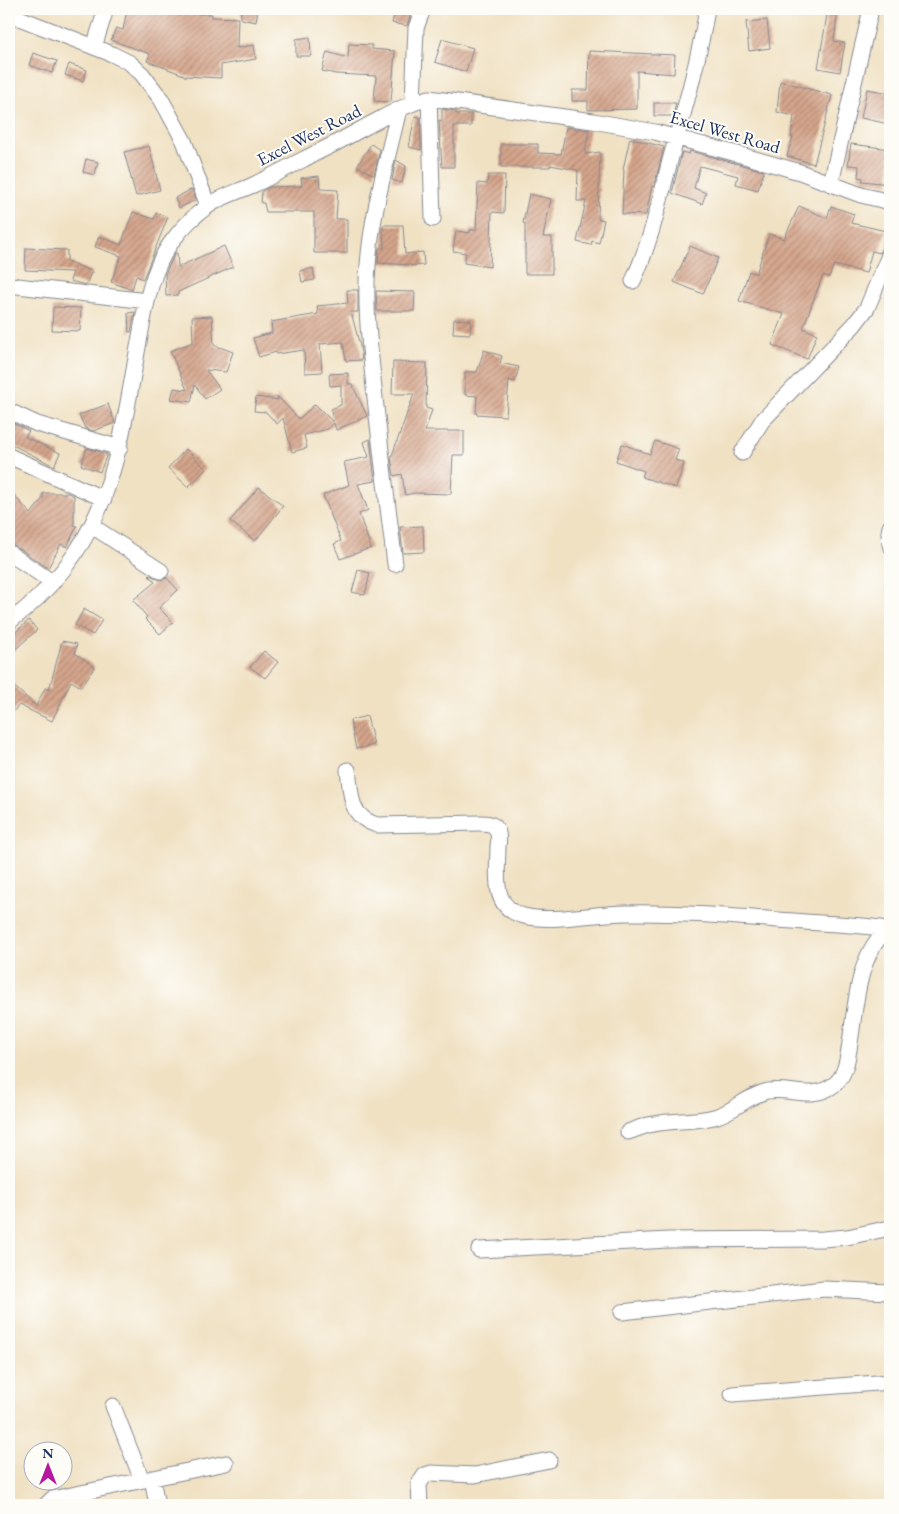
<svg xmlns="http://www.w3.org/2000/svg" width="899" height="1514" font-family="'EB Garamond',serif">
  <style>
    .building { fill: url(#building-hatch) }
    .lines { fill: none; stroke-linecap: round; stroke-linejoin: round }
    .street-casing { stroke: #868890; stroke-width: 17 }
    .street { stroke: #fff; stroke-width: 15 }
    .labels { text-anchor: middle; stroke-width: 4; stroke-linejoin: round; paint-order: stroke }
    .street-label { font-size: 18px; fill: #1b2f5e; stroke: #fdfcf7 }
  </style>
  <defs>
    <pattern id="building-hatch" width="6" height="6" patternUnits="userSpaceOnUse" patternTransform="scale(1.25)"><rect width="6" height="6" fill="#d5a58b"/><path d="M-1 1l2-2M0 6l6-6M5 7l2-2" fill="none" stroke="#ac8775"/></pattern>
  </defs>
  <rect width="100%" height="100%" fill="#fdfcf7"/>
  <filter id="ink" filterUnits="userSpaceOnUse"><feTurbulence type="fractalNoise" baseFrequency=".02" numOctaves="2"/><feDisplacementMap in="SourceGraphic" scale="10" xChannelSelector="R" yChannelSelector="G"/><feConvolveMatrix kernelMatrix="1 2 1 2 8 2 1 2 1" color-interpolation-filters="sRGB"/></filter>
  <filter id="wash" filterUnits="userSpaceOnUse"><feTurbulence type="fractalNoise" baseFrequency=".0096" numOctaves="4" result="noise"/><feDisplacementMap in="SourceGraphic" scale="20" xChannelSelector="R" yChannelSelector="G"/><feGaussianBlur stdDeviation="1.12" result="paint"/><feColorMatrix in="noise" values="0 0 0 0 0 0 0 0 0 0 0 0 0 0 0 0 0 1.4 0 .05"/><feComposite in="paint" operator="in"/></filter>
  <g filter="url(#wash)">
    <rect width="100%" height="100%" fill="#f0e1c3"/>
    <g id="blocks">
      <path class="building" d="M 127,9 L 178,9 L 178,13 L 212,14 L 212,17 L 238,18 L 237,48 L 254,45 L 256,59 L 221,65 L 221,78 L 184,76 L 184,75 L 147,61 L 150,54 L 111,40 L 116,28 L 123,30 Z
        M 241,9 L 258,9 L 256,22 L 241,19 Z
        M 828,9 L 838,9 L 834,41 L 845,43 L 840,72 L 818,68 Z
        M 395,11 L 411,13 L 407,26 L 392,23 Z
        M 767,20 L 770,48 L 749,51 L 746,22 Z
        M 310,37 L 311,56 L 296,56 L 296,39 Z
        M 442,39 L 473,48 L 466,72 L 435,62 Z
        M 349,44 L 372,45 L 372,49 L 395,51 L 391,102 L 374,101 L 376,76 L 336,74 L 322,71 L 327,52 L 348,58 Z
        M 589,51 L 675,55 L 674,74 L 637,71 L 637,109 L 588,110 L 588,101 L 572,101 L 572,90 L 588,90 Z
        M 33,53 L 57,61 L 52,73 L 29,65 Z
        M 69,64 L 87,70 L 83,81 L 65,75 Z
        M 780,81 L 832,95 L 814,164 L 787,156 L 793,137 L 791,137 L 794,116 L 777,112 Z
        M 867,89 L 890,93 L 889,124 L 861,118 Z
        M 654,103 L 676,103 L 673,116 L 654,116 Z
        M 442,109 L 456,111 L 456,114 L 471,114 L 471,126 L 454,126 L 454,167 L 442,167 L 439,120 L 442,121 Z
        M 415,116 L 420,117 L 421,150 L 409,147 Z
        M 566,127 L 589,130 L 585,154 L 600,152 L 598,219 L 604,220 L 599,243 L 592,241 L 591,245 L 577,242 L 586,201 L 577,201 L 578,170 L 550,165 L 550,167 L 501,167 L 501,144 L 538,144 L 538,153 L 561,154 Z
        M 630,138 L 664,147 L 654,187 L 652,186 L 646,215 L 622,214 L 624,170 L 623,169 Z
        M 371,144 L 380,150 L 374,175 L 357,166 Z
        M 851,144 L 890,149 L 889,184 L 862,181 L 863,178 L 858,177 L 859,166 L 848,165 Z
        M 149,146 L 160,190 L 136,196 L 124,152 Z
        M 690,151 L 764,171 L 758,190 L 736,184 L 738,176 L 700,166 L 694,188 L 706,193 L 702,204 L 672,193 L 682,152 L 689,154 Z
        M 86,159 L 98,162 L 95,175 L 83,172 Z
        M 396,160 L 406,166 L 402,183 L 392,180 Z
        M 488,175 L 505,175 L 504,213 L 492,212 L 490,267 L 464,263 L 466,253 L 453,251 L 456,231 L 470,233 L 470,230 L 476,230 L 478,183 L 487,184 Z
        M 319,176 L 320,189 L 338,190 L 336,219 L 347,219 L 347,253 L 314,253 L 314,212 L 266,212 L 264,203 L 261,203 L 262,191 L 270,187 L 302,186 L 301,178 Z
        M 192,189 L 196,200 L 179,208 L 175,198 Z
        M 529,194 L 551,199 L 543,237 L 552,237 L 552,274 L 525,274 L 525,224 L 523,223 Z
        M 799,206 L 827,218 L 831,206 L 854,214 L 851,223 L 886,231 L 880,253 L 872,251 L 866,273 L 834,265 L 829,277 L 823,275 L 803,328 L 817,334 L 807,359 L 772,345 L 784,314 L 739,301 L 749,271 L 756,274 L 769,234 L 784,239 Z
        M 133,212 L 154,219 L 156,213 L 168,217 L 143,279 L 136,276 L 132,290 L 111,282 L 121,256 L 95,247 L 99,236 L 121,245 Z
        M 383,225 L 403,225 L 405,254 L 423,252 L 424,265 L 411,266 L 411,265 L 378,263 L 379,248 L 384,248 Z
        M 224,246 L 233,267 L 178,292 L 178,295 L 166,296 L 165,274 L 175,253 L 177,253 L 178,267 Z
        M 690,246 L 718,258 L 703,294 L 674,282 Z
        M 26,248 L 67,250 L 67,261 L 93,272 L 93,273 L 91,273 L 86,285 L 70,281 L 73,272 L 25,270 Z
        M 313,268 L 315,280 L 302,282 L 300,271 Z
        M 347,290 L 358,290 L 358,312 L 351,312 L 360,346 L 362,360 L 346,361 L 343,342 L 320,344 L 322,372 L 305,373 L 304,350 L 276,354 L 276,352 L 259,357 L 253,338 L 272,333 L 271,322 L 318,314 L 317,306 L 348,303 Z
        M 376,291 L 415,292 L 414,311 L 377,311 Z
        M 53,307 L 81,308 L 80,331 L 52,330 Z
        M 135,312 L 131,332 L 129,332 L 128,313 Z
        M 212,316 L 214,345 L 233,352 L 226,372 L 206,370 L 220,389 L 205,399 L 195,385 L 191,402 L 171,399 L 174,388 L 187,390 L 170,351 L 193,342 L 192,317 Z
        M 454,319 L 471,320 L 470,334 L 453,333 Z
        M 484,350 L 502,356 L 500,363 L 519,367 L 515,382 L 509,380 L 506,416 L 476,414 L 477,396 L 465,395 L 465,372 L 477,372 Z
        M 393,362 L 427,363 L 426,408 L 432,410 L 425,431 L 464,431 L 464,455 L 453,455 L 451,494 L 415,493 L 405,495 L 402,474 L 394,476 L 391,458 L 414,394 L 392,394 Z
        M 348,373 L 348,384 L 352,384 L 367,416 L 336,430 L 334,423 L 328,429 L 304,435 L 307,448 L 292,452 L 283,418 L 277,424 L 266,412 L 254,411 L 256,397 L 278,400 L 277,396 L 299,419 L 315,404 L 333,422 L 331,409 L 341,405 L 341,385 L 330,386 L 329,374 Z
        M 108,404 L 115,423 L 93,431 L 85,428 L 79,415 Z
        M 9,421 L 29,431 L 25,437 L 60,453 L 54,466 L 9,443 Z
        M 370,439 L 375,481 L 358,484 L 368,510 L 359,514 L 371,548 L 340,559 L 334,544 L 341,541 L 323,495 L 349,485 L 344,462 L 369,457 L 364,442 Z
        M 655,441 L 679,449 L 675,460 L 684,463 L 676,488 L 642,477 L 644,471 L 616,461 L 622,444 L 650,454 Z
        M 87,448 L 107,454 L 100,472 L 81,465 Z
        M 186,449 L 206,469 L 188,487 L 168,468 Z
        M 259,487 L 283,506 L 255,541 L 230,521 Z
        M 9,490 L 31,514 L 43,498 L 43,493 L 68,493 L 74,496 L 74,525 L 77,526 L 67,547 L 61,544 L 48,568 L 14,545 L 9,544 Z
        M 423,526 L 424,552 L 403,553 L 400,527 Z
        M 358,570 L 370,573 L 365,595 L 352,592 Z
        M 150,575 L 160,580 L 167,578 L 178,590 L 159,608 L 173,622 L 160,634 L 145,619 L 147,617 L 133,600 L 155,582 L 149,576 Z
        M 84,609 L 102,620 L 93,635 L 75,625 Z
        M 29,620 L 37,630 L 9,655 L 9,638 Z
        M 62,641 L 77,644 L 75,653 L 95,667 L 81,687 L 71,681 L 52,721 L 19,705 L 9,716 L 9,682 L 36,706 L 45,688 L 49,690 Z
        M 264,651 L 278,662 L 265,678 L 250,667 Z
        M 367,716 L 374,745 L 356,749 L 350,720 Z"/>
    </g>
  </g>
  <g filter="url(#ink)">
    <use href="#blocks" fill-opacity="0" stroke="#868890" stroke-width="1"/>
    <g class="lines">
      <g class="street-casing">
        <path id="street" d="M 9,14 L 112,54 L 130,63 L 142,74 L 161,99 L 184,141 L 208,206
          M 94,47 L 106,9
          M 429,98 L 433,219
          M 413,102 L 416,28 L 423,9
          M 831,183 L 871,9
          M 633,281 C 651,242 660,199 671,157 C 685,108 699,59 707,9
          M 9,285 L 147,301
          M 9,411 L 37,424 L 120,448
          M 742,453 L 762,421 L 854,325 L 867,308 L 890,253
          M 9,456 L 104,499
          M 92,526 L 161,571
          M 890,527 L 889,533 L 890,545
          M 9,553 L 52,582
          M 395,564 C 388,508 381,453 375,398 C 371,354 364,309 368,265 C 372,212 387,161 399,109
          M 9,622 C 108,548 118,459 138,347 C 145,311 150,270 173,240 C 182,228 196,214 208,206 C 222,196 238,192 253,185 C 270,177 287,168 304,159 C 325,149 346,138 367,126 C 388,115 406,104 429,98 L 593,121 L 655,132 L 741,155 L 800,172 L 861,195 L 890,202
          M 348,770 C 352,796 348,816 377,825 L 481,823 C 486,823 491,823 495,827 C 499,832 499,840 498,846 C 498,873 490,908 524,916 C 553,923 595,913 626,913 C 681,912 738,917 793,921 C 824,924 856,924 887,929
          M 628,1132 C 637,1129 645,1125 654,1124 C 674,1120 694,1122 714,1117 C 734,1112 748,1095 768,1091 C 791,1087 812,1102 835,1084 C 846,1075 848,1056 850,1043 C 856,1005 857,953 890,927
          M 479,1250 L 669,1240 L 823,1239 L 847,1237 L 890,1228
          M 622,1312 L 824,1289 L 890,1292
          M 732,1394 L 890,1382
          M 113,1406 L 142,1480
          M 152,1478 L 157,1505
          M 46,1505 L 52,1499 L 226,1463
          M 420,1505 L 419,1484 L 425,1475 L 431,1473 L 475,1475 L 549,1460"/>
      </g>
      <use href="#street" class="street"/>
    </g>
  </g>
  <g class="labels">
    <g class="street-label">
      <text transform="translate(725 132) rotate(16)" y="6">Excel West Road</text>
      <text transform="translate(309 135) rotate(-27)" y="6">Excel West Road</text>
    </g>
  </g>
  <rect width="899" height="1514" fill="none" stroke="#fdfcf7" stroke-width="30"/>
  <g transform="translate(48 1466)"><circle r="24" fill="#fdfcf7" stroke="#a3aaba"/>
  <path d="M0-4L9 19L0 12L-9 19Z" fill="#b5179e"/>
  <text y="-8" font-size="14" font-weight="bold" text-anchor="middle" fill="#1b2f5e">N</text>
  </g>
</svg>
